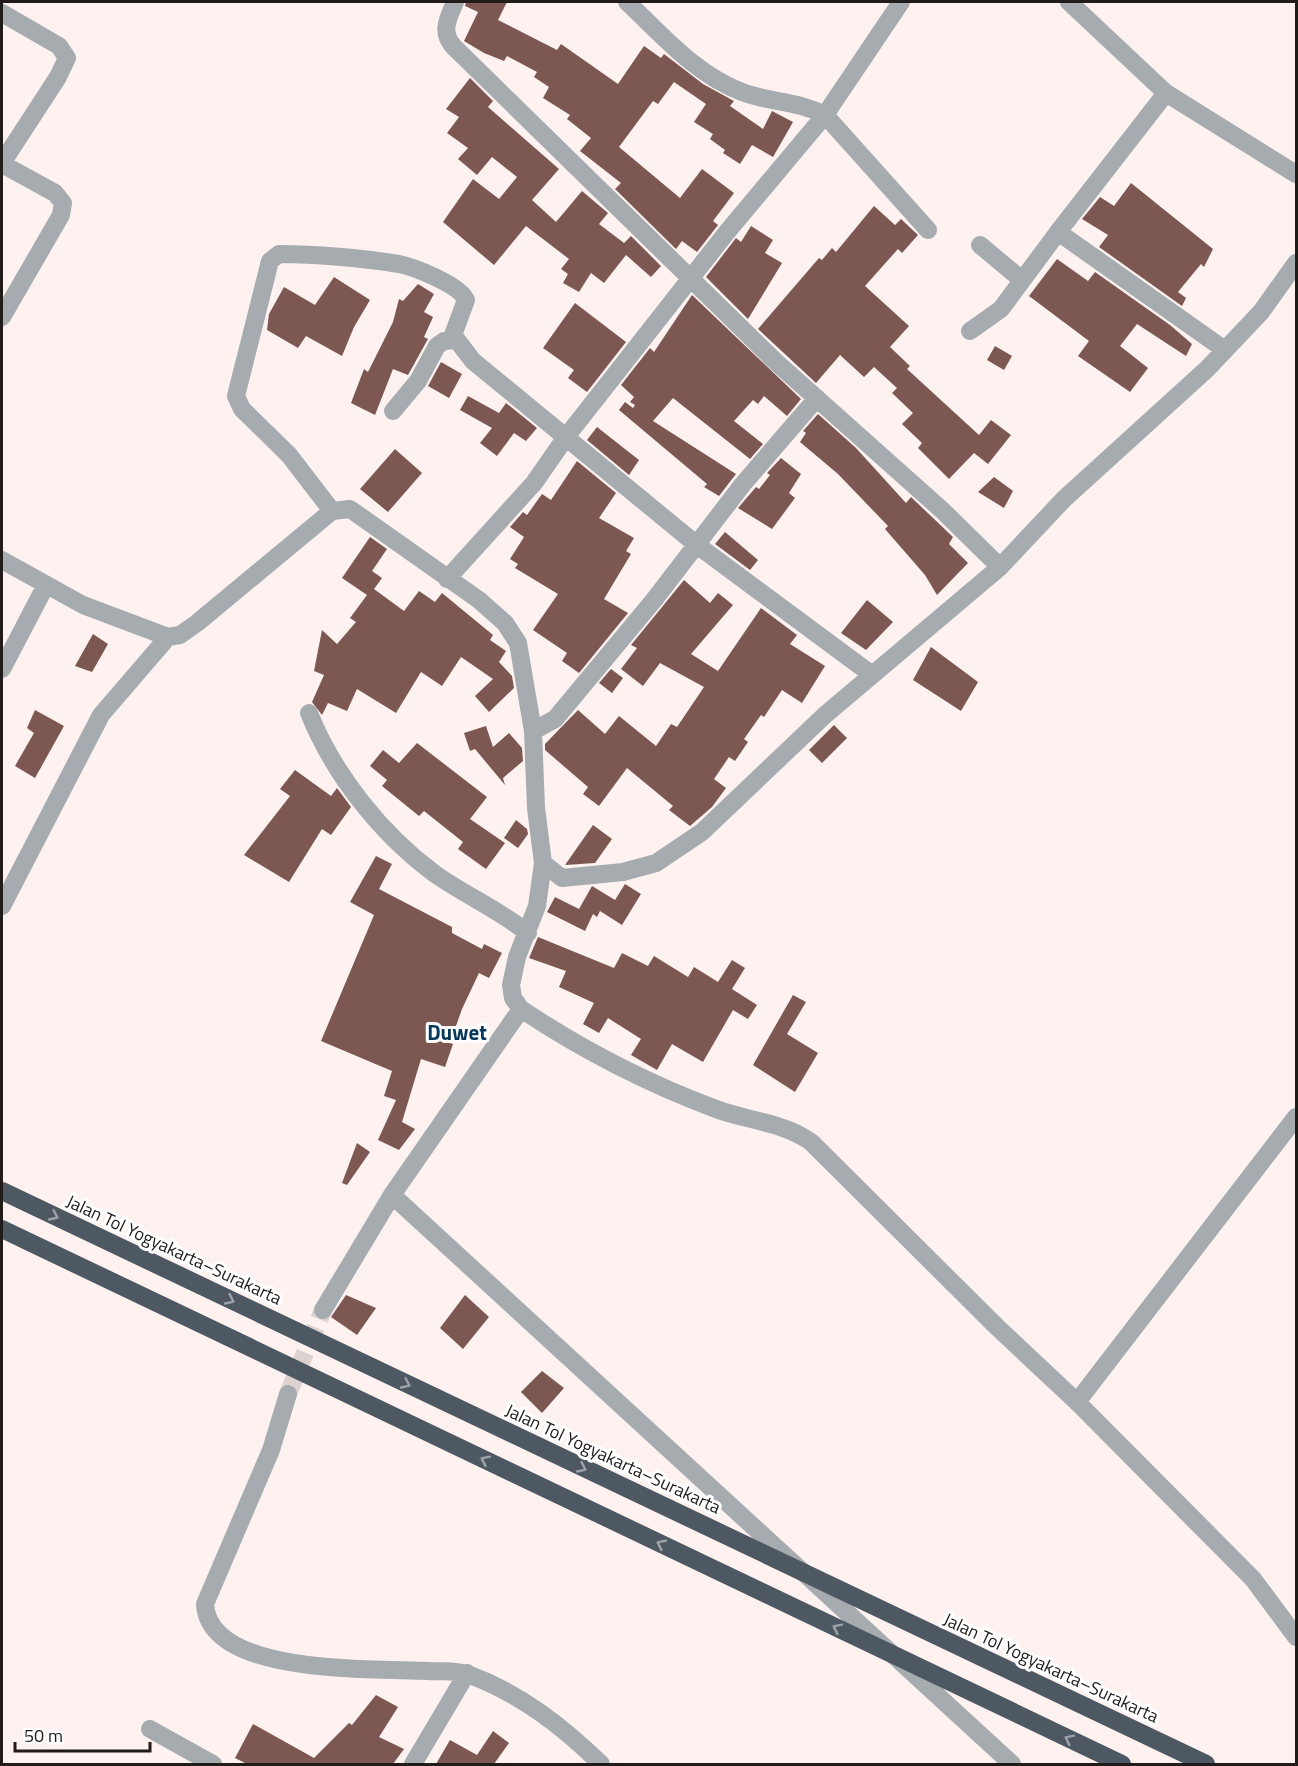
<svg xmlns="http://www.w3.org/2000/svg" width="1298" height="1766" font-family="'Titillium Web',sans-serif">
  <style>
    .building { fill: #7d5751 }
    .lines { fill: none; stroke-linecap: round; stroke-linejoin: round }
    .minor-tunnel { stroke: #dcd2d0; stroke-width: 18; stroke-dasharray: 18 9; stroke-linecap: butt }
    .minor { stroke: #a6abb0; stroke-width: 18 }
    .motorway { stroke: #4e5862; stroke-width: 18 }
    .oneway { stroke: #9ea3a9 }
    .labels { text-anchor: middle; stroke-width: 6; stroke-linejoin: round; paint-order: stroke }
    .street-label { font-size: 18px; fill: #211b1a; stroke: #fff }
    .quarter-label { font-size: 21px; font-weight: bold; fill: #07385c; stroke: #fff }
  </style>
  <rect width="100%" height="100%" fill="#fdf2f0"/>
  <path class="building" d="M 466,2 L 507,2 L 498,20 L 557,50 L 561,44 L 618,84 L 644,46 L 661,58 L 664,54 L 703,84 L 734,101 L 730,106 L 763,129 L 772,111 L 793,122 L 773,157 L 752,145 L 740,164 L 723,153 L 725,150 L 710,139 L 713,134 L 694,122 L 706,104 L 674,82 L 658,104 L 653,101 L 619,147 L 680,198 L 702,169 L 734,193 L 713,221 L 718,225 L 697,252 L 682,241 L 676,249 L 615,189 L 621,183 L 580,151 L 591,138 L 567,119 L 570,115 L 543,98 L 549,87 L 534,77 L 537,72 L 507,56 L 504,61 L 484,53 L 464,41 L 478,12 L 465,6 Z
    M 470,78 L 493,101 L 488,107 L 559,169 L 532,200 L 556,222 L 582,191 L 608,213 L 599,224 L 624,243 L 631,236 L 661,266 L 651,277 L 626,255 L 604,283 L 591,273 L 579,292 L 563,283 L 568,274 L 561,269 L 569,259 L 526,226 L 494,265 L 443,222 L 473,179 L 499,199 L 517,177 L 492,157 L 477,175 L 458,159 L 468,148 L 447,133 L 459,117 L 446,109 Z
    M 1131,183 L 1213,249 L 1204,267 L 1201,264 L 1178,292 L 1186,298 L 1182,306 L 1099,247 L 1108,235 L 1082,219 L 1100,197 L 1114,206 Z
    M 874,206 L 895,225 L 901,219 L 918,235 L 902,253 L 898,249 L 865,286 L 909,326 L 890,347 L 910,366 L 907,369 L 979,435 L 991,420 L 1011,435 L 988,464 L 974,453 L 949,479 L 918,448 L 922,443 L 902,424 L 913,413 L 892,393 L 897,388 L 874,367 L 864,377 L 840,355 L 816,383 L 758,329 L 819,258 L 822,260 L 832,248 L 836,252 Z
    M 751,226 L 773,240 L 765,253 L 782,263 L 748,319 L 706,277 L 736,238 L 741,242 Z
    M 1057,259 L 1088,281 L 1095,272 L 1170,325 L 1192,344 L 1186,356 L 1137,324 L 1120,346 L 1148,368 L 1130,392 L 1078,356 L 1089,341 L 1029,296 Z
    M 334,277 L 370,300 L 354,327 L 342,356 L 306,336 L 298,348 L 267,330 L 269,314 L 284,287 L 315,305 Z
    M 418,284 L 434,294 L 424,312 L 433,317 L 424,337 L 428,339 L 408,375 L 393,369 L 375,415 L 351,403 L 364,369 L 368,372 L 393,322 L 399,299 L 403,301 Z
    M 692,295 L 801,399 L 787,416 L 764,396 L 758,404 L 753,400 L 734,421 L 763,444 L 750,459 L 673,398 L 653,421 L 736,474 L 719,496 L 704,487 L 707,484 L 619,410 L 625,402 L 633,408 L 635,405 L 630,402 L 634,397 L 621,385 L 650,348 L 654,352 Z
    M 575,303 L 626,342 L 587,392 L 568,378 L 574,370 L 543,348 Z
    M 995,346 L 1012,356 L 1004,370 L 987,360 Z
    M 441,362 L 462,374 L 449,398 L 428,386 Z
    M 468,396 L 499,413 L 506,403 L 537,428 L 526,441 L 514,433 L 497,456 L 480,443 L 492,428 L 460,410 Z
    M 818,414 L 856,448 L 906,503 L 911,497 L 953,537 L 949,544 L 968,563 L 937,595 L 925,575 L 885,529 L 888,526 L 838,474 L 800,442 L 806,433 L 803,431 Z
    M 597,427 L 639,460 L 629,475 L 587,440 Z
    M 395,449 L 422,473 L 388,512 L 360,489 Z
    M 781,458 L 801,474 L 789,493 L 795,498 L 772,529 L 738,508 L 756,487 L 759,489 L 770,475 L 767,473 Z
    M 577,461 L 616,493 L 599,518 L 634,538 L 626,551 L 631,554 L 604,599 L 628,613 L 579,673 L 562,661 L 567,653 L 533,630 L 558,594 L 515,568 L 518,564 L 510,559 L 524,537 L 510,527 L 523,512 L 527,515 L 542,494 L 551,500 Z
    M 994,477 L 1013,491 L 1004,508 L 978,492 Z
    M 725,532 L 758,560 L 750,570 L 715,544 Z
    M 370,537 L 387,549 L 372,571 L 382,578 L 374,589 L 404,611 L 419,591 L 435,602 L 442,593 L 493,635 L 490,640 L 506,651 L 499,662 L 512,676 L 514,688 L 489,712 L 475,696 L 493,679 L 461,657 L 442,686 L 421,672 L 396,713 L 357,689 L 347,711 L 328,703 L 322,715 L 312,702 L 324,675 L 314,671 L 322,630 L 337,644 L 356,622 L 350,618 L 367,595 L 342,578 Z
    M 684,580 L 710,603 L 718,593 L 733,605 L 691,654 L 718,671 L 761,608 L 797,635 L 790,644 L 825,666 L 802,703 L 782,690 L 764,717 L 761,715 L 744,739 L 748,742 L 735,761 L 729,757 L 714,779 L 726,788 L 712,807 L 690,826 L 669,810 L 673,806 L 627,768 L 599,806 L 583,794 L 588,787 L 545,750 L 545,744 L 578,710 L 605,734 L 619,716 L 656,746 L 671,724 L 677,727 L 704,687 L 660,663 L 643,686 L 621,669 L 637,648 L 631,645 Z
    M 867,600 L 893,622 L 866,650 L 841,633 Z
    M 93,634 L 108,644 L 92,672 L 75,666 Z
    M 931,647 L 978,682 L 961,711 L 913,680 Z
    M 611,669 L 623,678 L 612,693 L 599,683 Z
    M 35,710 L 64,726 L 35,778 L 15,766 L 34,733 L 27,728 Z
    M 834,725 L 847,738 L 822,763 L 809,750 Z
    M 486,726 L 493,747 L 509,733 L 522,748 L 523,761 L 503,778 L 505,785 L 475,749 L 470,751 L 464,733 Z
    M 417,743 L 487,797 L 470,819 L 505,843 L 486,869 L 458,849 L 463,842 L 424,811 L 419,816 L 382,786 L 387,780 L 370,766 L 383,750 L 399,763 Z
    M 295,770 L 331,796 L 337,788 L 351,807 L 331,835 L 322,829 L 289,882 L 244,855 L 290,796 L 280,789 Z
    M 516,820 L 527,829 L 528,834 L 518,848 L 504,838 Z
    M 593,825 L 612,839 L 595,863 L 565,865 Z
    M 376,856 L 392,864 L 379,889 L 452,927 L 452,933 L 482,949 L 484,944 L 502,953 L 489,978 L 479,973 L 462,1009 L 450,1043 L 453,1044 L 445,1067 L 421,1059 L 402,1122 L 415,1129 L 399,1150 L 378,1140 L 396,1100 L 384,1096 L 392,1071 L 321,1041 L 374,915 L 350,902 Z
    M 625,884 L 641,894 L 622,925 L 600,911 L 597,917 L 593,914 L 585,931 L 547,912 L 555,897 L 579,909 L 592,886 L 615,900 Z
    M 538,937 L 614,968 L 622,953 L 648,966 L 654,956 L 688,977 L 694,967 L 718,982 L 732,960 L 745,968 L 732,989 L 757,1005 L 748,1019 L 733,1010 L 703,1062 L 672,1044 L 657,1070 L 631,1055 L 641,1039 L 608,1018 L 599,1033 L 583,1024 L 594,1003 L 559,987 L 566,971 L 529,958 Z
    M 793,995 L 806,1002 L 787,1034 L 818,1053 L 795,1092 L 753,1065 Z
    M 357,1143 L 370,1152 L 347,1185 L 342,1183 Z
    M 346,1295 L 376,1308 L 357,1335 L 331,1317 Z
    M 465,1295 L 489,1317 L 463,1349 L 440,1328 Z
    M 542,1371 L 564,1388 L 542,1413 L 521,1392 Z
    M 376,1695 L 398,1707 L 379,1737 L 404,1749 L 393,1764 L 247,1764 L 235,1758 L 253,1724 L 314,1758 L 349,1723 L 352,1725 Z
    M 493,1731 L 509,1743 L 494,1764 L 436,1764 L 450,1740 L 477,1755 Z"/>
  <g class="lines">
    <path class="minor-tunnel" d="M 288,1394 L 323,1310"/>
    <path class="minor" d="M 455,2 C 448,19 440,32 454,47 L 776,362 L 943,511 L 1000,567
      M 627,2 C 661,34 696,75 742,92 C 771,103 795,100 825,115 L 928,230
      M 1069,2 L 1166,93 L 1058,232 L 1225,350
      M 2,13 L 59,46 L 67,58 L 58,77 L 2,163
      M 1166,93 L 1296,174
      M 2,164 L 55,193 L 63,203 L 61,215 L 2,317
      M 980,245 L 1022,280
      M 970,331 L 1001,309 L 1058,232
      M 393,411 L 418,381 L 437,346 L 444,341 L 455,340
      M 332,511 L 289,455 L 242,409 L 236,396 L 270,261 L 279,254 C 314,254 363,258 399,264 C 414,267 460,285 466,300 L 453,335 L 473,361 L 697,545 L 871,674
      M 2,560 L 83,605 L 168,637 L 180,635 L 197,623 L 332,511 L 350,509 L 479,600 L 505,623 L 518,643 L 533,731 L 536,808 L 543,863 L 537,906 L 517,957 L 511,985 L 513,998 L 521,1009 C 581,1049 649,1084 716,1109 C 748,1121 783,1122 811,1142 L 997,1327 L 1077,1402 L 1253,1579 L 1296,1637
      M 447,579 L 534,483 L 566,437 L 727,232 L 825,115 L 901,2
      M 2,669 L 46,585
      M 309,713 C 334,775 381,834 435,874 C 465,895 499,910 528,933
      M 533,731 L 555,719 L 654,600 L 743,484 L 817,398
      M 543,863 L 562,878 L 623,872 L 656,863 L 702,832 L 826,714 L 1000,567 L 1064,499 L 1207,369 L 1261,312 L 1296,263
      M 2,906 L 101,715 L 168,637
      M 392,1195 L 1012,1764
      M 323,1310 L 392,1195 L 521,1009
      M 288,1394 L 271,1450 L 205,1604 C 209,1677 377,1668 429,1671 C 442,1672 458,1670 470,1675 C 521,1694 563,1727 601,1764
      M 1077,1402 L 1296,1117
      M 150,1729 L 213,1764
      M 413,1764 L 467,1673"/>
    <path class="motorway" d="M 2,1191 L 1206,1764
      M 2,1229 L 1122,1764"/>
  </g>
  <defs><path id="oneway-chevron" d="M-2-3.5L2.5 0L-2 3.5" fill="none" stroke-width="1.6" stroke-linecap="round" stroke-linejoin="round" transform="scale(1.5)"/></defs>
  <g class="oneway">
    <use href="#oneway-chevron" transform="translate(54 1216) rotate(25)"/>
    <use href="#oneway-chevron" transform="translate(230 1300) rotate(25)"/>
    <use href="#oneway-chevron" transform="translate(406 1384) rotate(25)"/>
    <use href="#oneway-chevron" transform="translate(485 1460) rotate(-154)"/>
    <use href="#oneway-chevron" transform="translate(582 1468) rotate(25)"/>
    <use href="#oneway-chevron" transform="translate(661 1544) rotate(-154)"/>
    <use href="#oneway-chevron" transform="translate(837 1628) rotate(-154)"/>
    <use href="#oneway-chevron" transform="translate(1069 1739) rotate(-154)"/>
  </g>
  <g class="labels">
    <g class="street-label">
      <text transform="translate(174 1250) rotate(25)" y="6">Jalan Tol Yogyakarta–Surakarta</text>
      <text transform="translate(613 1459) rotate(25)" y="6">Jalan Tol Yogyakarta–Surakarta</text>
      <text transform="translate(1051 1668) rotate(25)" y="6">Jalan Tol Yogyakarta–Surakarta</text>
    </g>
    <g class="quarter-label">
      <text x="457" y="1040">Duwet</text>
    </g>
  </g>
  <rect width="1298" height="1766" fill="none" stroke="#211b1a" stroke-width="6"/>
  <path d="M15 1742v9h135v-9" fill="none" stroke="#211b1a" stroke-width="3"/>
  <text x="24" y="1742" font-size="18" fill="#211b1a" stroke="#ffffff" stroke-width="4.5" paint-order="stroke">50 m</text>
</svg>
